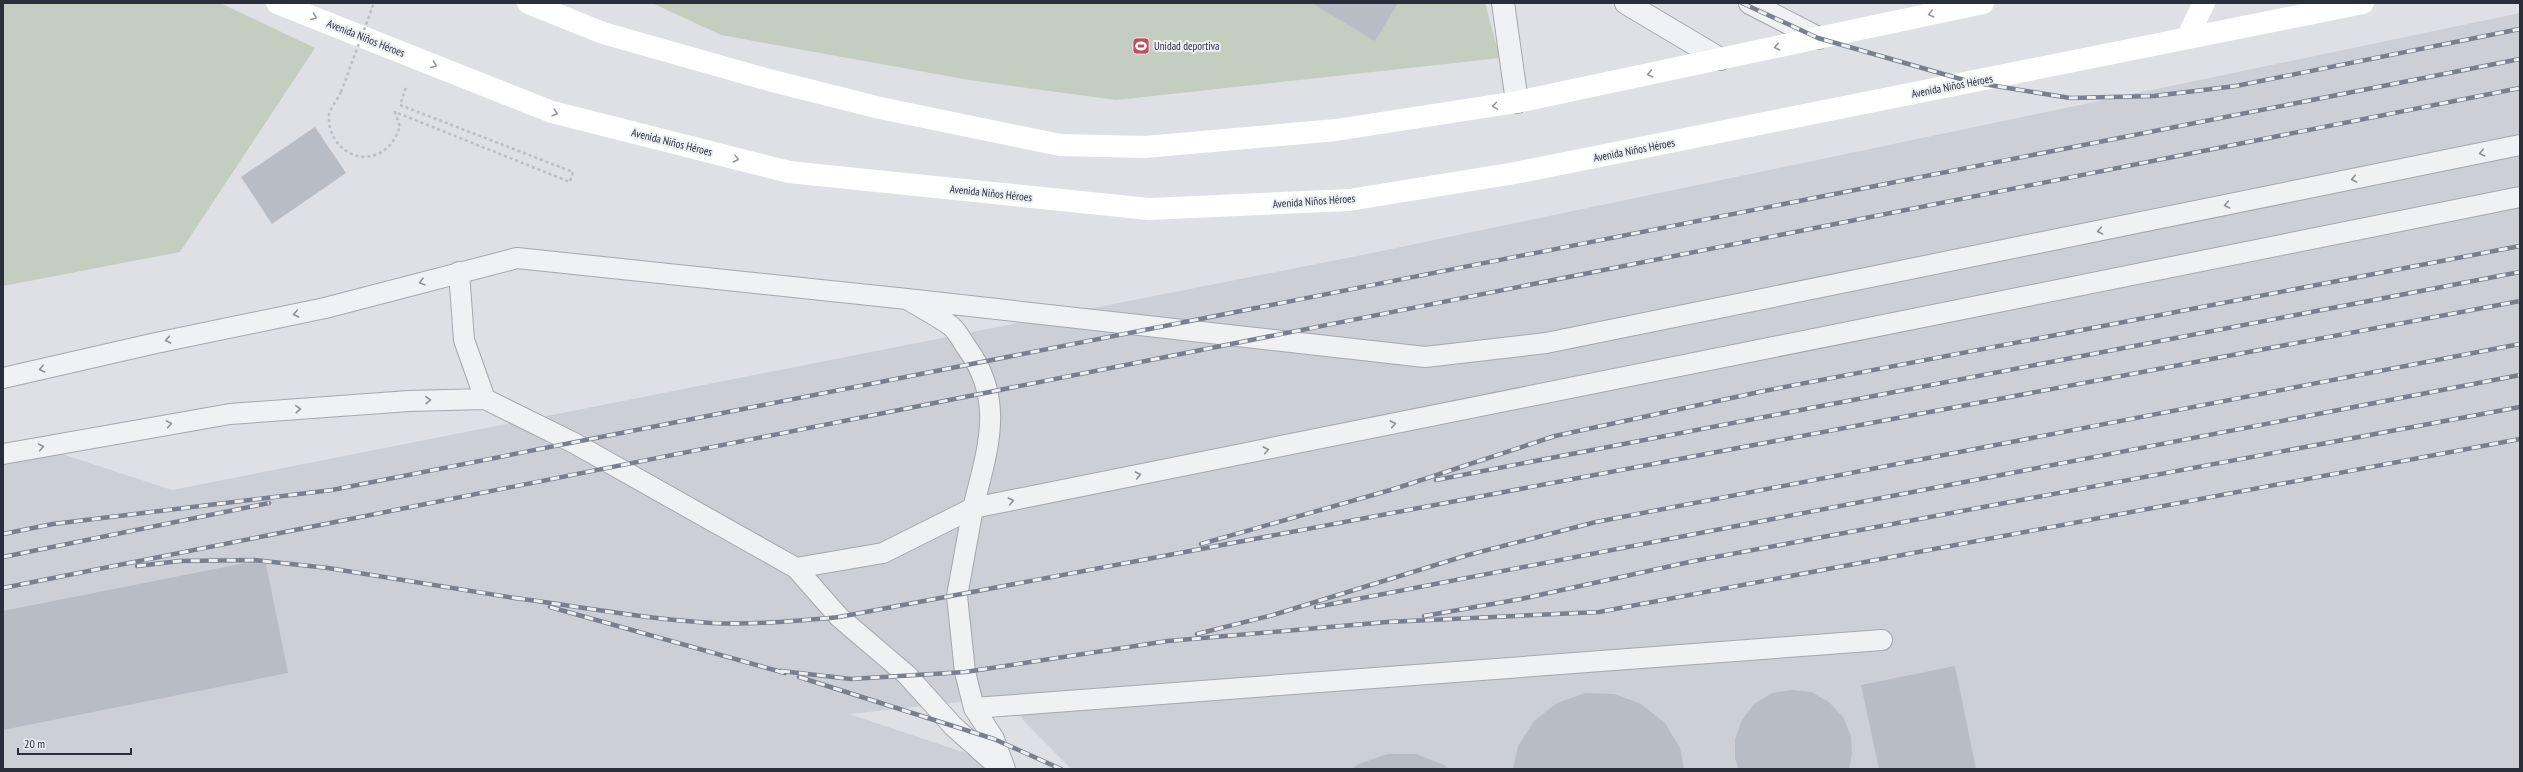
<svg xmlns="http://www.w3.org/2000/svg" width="2523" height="772" font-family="'PT Sans Narrow',sans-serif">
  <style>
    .built { fill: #cccfd6 }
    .green { fill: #c3cec0 }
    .building { fill: #b8bcc5 }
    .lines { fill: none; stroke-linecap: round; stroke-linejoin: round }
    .service-casing { stroke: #a4a7ae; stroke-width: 22 }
    .minor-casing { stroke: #a4a7ae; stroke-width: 24 }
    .path { stroke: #bcbec4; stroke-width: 2.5; stroke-dasharray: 3 3; stroke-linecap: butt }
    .service { stroke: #f0f1f4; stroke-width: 20 }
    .minor { stroke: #f0f1f4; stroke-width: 22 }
    .secondary { stroke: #fff; stroke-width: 22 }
    .rail-casing { stroke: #79808d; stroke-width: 4.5 }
    .rail { stroke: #edeff3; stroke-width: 3; stroke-dasharray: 9; stroke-linecap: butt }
    .path-bridge { stroke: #bcbec4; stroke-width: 2.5; stroke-dasharray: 3 3; stroke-linecap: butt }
    .oneway { stroke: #94969c }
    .oneway2 { stroke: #8c9097 }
    .labels { text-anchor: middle; stroke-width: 4; stroke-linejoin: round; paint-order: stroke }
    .street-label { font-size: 11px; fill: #292e3a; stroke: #edeff3 }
    .poi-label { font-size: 11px; fill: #292e3a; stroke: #edeff3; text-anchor: start }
  </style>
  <rect width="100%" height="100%" fill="#dee0e5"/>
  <path class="built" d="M 2520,13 L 2520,769 L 1071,769 L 1022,719 L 1016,696 L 849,714 L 990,761 L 998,769 L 3,769 L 3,458 L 47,449 L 172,490 L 1377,252 Z"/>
  <path class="green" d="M 3,3 L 220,3 L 315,48 L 180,252 L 3,286 Z
    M 652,3 L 1485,3 L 1500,58 L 1116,100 L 975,81 L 721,35 Z"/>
  <path class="building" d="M 1312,3 L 1398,3 L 1375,41 Z
    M 315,127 L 346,173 L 272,224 L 241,177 Z
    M 265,559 L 288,673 L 3,730 L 3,611 Z
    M 1955,666 L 1976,769 L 1879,769 L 1861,685 Z
    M 1792,690 L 1811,692 L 1829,702 L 1843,717 L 1851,736 L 1852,754 L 1849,769 L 1739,769 L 1735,759 L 1735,739 L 1742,720 L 1754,704 L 1772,693 Z
    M 1585,693 L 1614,694 L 1641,704 L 1665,723 L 1680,748 L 1684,769 L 1513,769 L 1518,746 L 1534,721 L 1557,703 Z
    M 1387,754 L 1416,754 L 1444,765 L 1449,769 L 1352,769 L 1359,764 Z"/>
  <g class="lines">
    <g class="service-casing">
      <path id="service" d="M 459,272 L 464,340 L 485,399
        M 907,299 L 1425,357 L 1546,343 L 2520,145
        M 3,378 L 156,343 L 325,308 L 517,258 L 907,299 C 921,308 938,316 951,326 C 958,332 962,341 967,348 C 1006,401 987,451 973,508 L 883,553 L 796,568
        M 3,454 L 230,414 L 409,401 L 485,399 L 574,443 L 796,568 L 839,617 L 907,675 L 953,726 L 1001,769
        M 974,708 L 1882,640
        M 1005,769 L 994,739 L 974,708 L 965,672 L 957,596 L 973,508 L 2520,197"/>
    </g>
    <g class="minor-casing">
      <path id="minor" d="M 1503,3 L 1517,102
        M 1626,3 L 1720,59
        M 1750,3 L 1818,38"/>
    </g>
    <path class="path" d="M 341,92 C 338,99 329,109 329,116 C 327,149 365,171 389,146 C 394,142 397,133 400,127 L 395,112 L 570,182 L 573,172 L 400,105 L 406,87"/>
    <use href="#service" class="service"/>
    <use href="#minor" class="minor"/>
    <path class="secondary" d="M 277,3 L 552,112 L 789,172 L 1149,209 L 1349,200 L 1515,173 L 2363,3
      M 528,3 L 603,33 L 769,80 L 880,108 L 1060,145 L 1145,147 L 1336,130 L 1517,102 L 1983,3
      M 2187,38 L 2204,3"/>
    <g class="rail-casing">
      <path id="rail" d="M 1742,3 L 1818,38 L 1971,82 L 2070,98 L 2154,96 L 2236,86 L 2520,29
        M 1436,480 L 2520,272
        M 3,534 L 53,524 L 332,490 L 2520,59
        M 1201,544 L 1394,489 L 1555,436 L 1764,391 L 2520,246
        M 3,557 L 269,503
        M 137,566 L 180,561 L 254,560 L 328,568 L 521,599
        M 3,588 L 2520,88
        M 516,598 C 581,607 646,619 711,623 C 754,625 796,621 839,617 L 2520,301
        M 550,607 L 785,673
        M 1316,607 L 2520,375
        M 1424,616 L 1521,599 L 1694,561 L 2520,407
        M 1197,634 L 1273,615 L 1468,555 L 1596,522 L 2520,344
        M 781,671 L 851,679 L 965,672 L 1168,641 L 1387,622 L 1599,612 L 2520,439
        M 799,677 L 994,739 L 1061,769"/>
    </g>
    <use href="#rail" class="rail"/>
    <path class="path-bridge" d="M 341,92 L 374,3"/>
  </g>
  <defs><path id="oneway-chevron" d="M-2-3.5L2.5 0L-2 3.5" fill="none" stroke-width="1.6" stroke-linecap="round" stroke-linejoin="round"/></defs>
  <g class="oneway">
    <use href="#oneway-chevron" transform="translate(1931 14) rotate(168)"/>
    <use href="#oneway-chevron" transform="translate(314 17) rotate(22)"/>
    <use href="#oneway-chevron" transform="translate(1777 47) rotate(168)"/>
    <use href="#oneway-chevron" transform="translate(434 65) rotate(22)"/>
    <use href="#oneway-chevron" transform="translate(1650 74) rotate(168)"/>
    <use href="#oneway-chevron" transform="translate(1495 106) rotate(171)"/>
    <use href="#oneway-chevron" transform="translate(555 113) rotate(16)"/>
    <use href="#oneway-chevron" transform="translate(736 159) rotate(14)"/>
  </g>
  <g class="oneway2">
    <use href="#oneway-chevron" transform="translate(2482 153) rotate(168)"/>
    <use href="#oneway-chevron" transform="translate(2354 179) rotate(168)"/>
    <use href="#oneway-chevron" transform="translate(2227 205) rotate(168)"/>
    <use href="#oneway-chevron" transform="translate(2100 231) rotate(168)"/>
    <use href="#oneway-chevron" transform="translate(422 282) rotate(165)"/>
    <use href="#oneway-chevron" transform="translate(296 314) rotate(168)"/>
    <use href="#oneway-chevron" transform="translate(168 340) rotate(168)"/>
    <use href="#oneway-chevron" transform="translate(42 369) rotate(167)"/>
    <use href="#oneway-chevron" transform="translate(428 400) rotate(-2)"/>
    <use href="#oneway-chevron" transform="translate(298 409) rotate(-4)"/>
    <use href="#oneway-chevron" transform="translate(169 424) rotate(-10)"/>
    <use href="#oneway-chevron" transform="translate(1393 424) rotate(-11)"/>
    <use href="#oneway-chevron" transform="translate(41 447) rotate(-10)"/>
    <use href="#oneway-chevron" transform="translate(1266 450) rotate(-11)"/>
    <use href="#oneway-chevron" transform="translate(1138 475) rotate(-11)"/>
    <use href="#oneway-chevron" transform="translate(1011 501) rotate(-11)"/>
  </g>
  <defs>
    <g id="stadium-square" transform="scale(0.9)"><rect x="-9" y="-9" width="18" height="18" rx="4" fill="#bd505b" stroke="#edeff3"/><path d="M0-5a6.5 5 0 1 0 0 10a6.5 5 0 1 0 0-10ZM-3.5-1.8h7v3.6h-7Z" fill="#fff"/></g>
  </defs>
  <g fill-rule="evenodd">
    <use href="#stadium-square" x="1141" y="46"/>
  </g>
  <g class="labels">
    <g class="street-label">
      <text transform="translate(366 38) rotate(22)" y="4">Avenida Niños Héroes</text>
      <text transform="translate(1952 86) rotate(-11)" y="4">Avenida Niños Héroes</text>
      <text transform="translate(672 142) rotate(14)" y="4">Avenida Niños Héroes</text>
      <text transform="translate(1634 150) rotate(-11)" y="4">Avenida Niños Héroes</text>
      <text transform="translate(991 193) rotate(6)" y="4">Avenida Niños Héroes</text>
      <text transform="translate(1314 201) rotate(-4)" y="4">Avenida Niños Héroes</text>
    </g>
    <g class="poi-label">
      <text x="1154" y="50">Unidad deportiva</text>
    </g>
  </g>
  <rect width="2523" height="772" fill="none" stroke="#292e3a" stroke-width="8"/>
  <path d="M18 748v6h113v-6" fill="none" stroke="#292e3a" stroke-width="2"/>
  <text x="24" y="748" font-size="12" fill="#292e3a" stroke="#edeff3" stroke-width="3" paint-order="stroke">20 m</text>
</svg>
